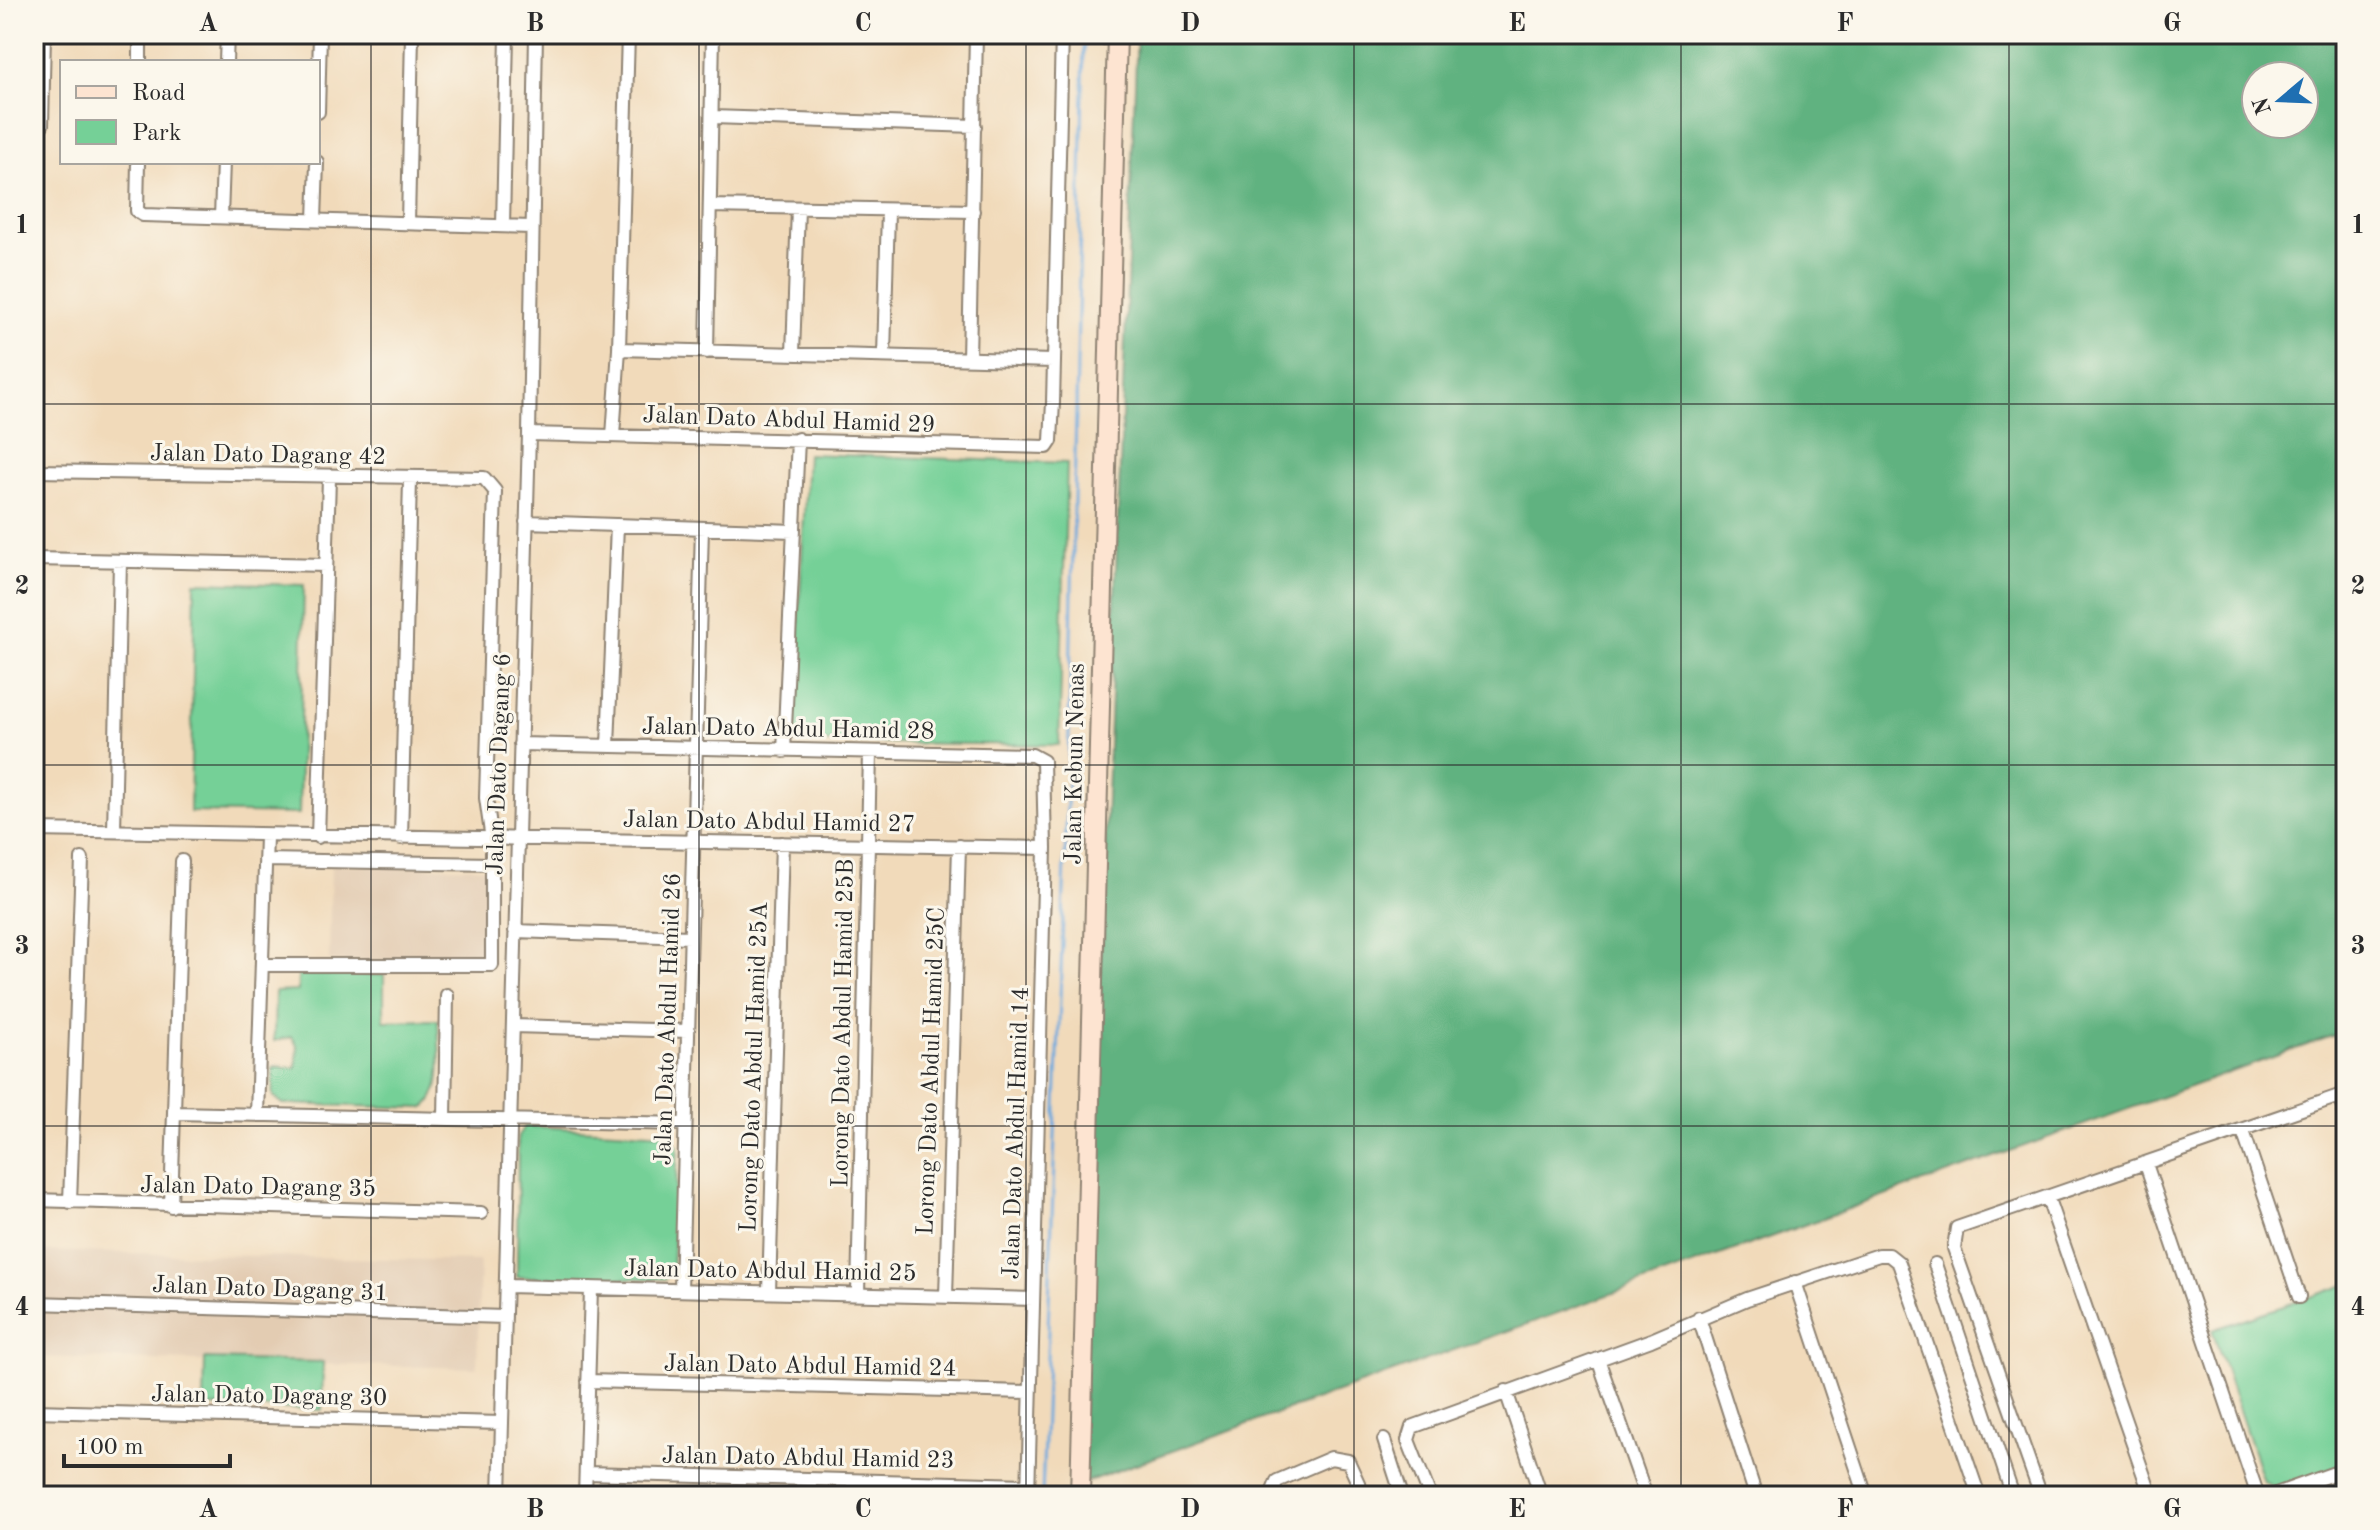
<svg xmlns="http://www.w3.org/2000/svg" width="2380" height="1530" font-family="'Old Standard TT',serif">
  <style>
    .built { fill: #e3ccb2 }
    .green { fill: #75d097; stroke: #507e61; stroke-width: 2 }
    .forest { fill: #60b280; stroke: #466e56; stroke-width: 2; fill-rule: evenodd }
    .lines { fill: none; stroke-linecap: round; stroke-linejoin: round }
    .stream { stroke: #6ba8dd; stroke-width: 3 }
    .street-casing { stroke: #8e8272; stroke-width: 16 }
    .secondary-casing { stroke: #8e8272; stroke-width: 22 }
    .street { stroke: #fff; stroke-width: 12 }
    .secondary { stroke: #fde4d1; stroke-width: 18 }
    .grid { fill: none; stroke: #2b2b2b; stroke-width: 2; stroke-opacity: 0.55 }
    .labels { text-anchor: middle; stroke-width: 6; stroke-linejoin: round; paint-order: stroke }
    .street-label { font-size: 24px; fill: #2b2b2b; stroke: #fbf7ec }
    .neatline { fill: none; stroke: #2b2b2b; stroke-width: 3 }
    .grid-label { font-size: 26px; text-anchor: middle; font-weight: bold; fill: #2b2b2b }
  </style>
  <rect width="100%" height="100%" fill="#fbf7ec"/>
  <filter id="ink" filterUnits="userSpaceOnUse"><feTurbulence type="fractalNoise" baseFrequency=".0125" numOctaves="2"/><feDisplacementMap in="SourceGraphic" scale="16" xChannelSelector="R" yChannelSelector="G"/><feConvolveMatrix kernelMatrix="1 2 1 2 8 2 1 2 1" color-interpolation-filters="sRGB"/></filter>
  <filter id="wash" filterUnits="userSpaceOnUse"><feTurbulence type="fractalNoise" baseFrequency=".006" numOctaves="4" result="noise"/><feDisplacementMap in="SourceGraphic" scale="32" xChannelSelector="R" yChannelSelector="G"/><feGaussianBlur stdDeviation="1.8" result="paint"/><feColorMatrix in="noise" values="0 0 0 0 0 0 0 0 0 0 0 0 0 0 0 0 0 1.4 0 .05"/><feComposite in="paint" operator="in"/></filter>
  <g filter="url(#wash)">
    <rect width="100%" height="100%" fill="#f1daba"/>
    <path class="built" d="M 331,865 L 489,868 L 487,961 L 329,961 Z
      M 34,1251 L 480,1261 L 477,1368 L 34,1357 Z"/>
    <path class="green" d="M 807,454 L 1067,463 L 1059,745 L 793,742 Z
      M 195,582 L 304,585 L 299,814 L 190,812 Z
      M 298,974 L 384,975 L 384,1021 L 438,1020 C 438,1045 447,1092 424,1108 L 283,1104 L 273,1096 L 273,1067 L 296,1068 L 298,1047 L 292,1037 L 274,1041 L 275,992 L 298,991 Z
      M 525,1126 L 668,1134 L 678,1147 L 672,1271 L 665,1279 L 517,1277 L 518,1136 Z
      M 2346,1285 L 2346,1464 L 2277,1489 L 2263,1481 L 2212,1330 Z
      M 205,1359 L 323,1362 L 322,1410 L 204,1406 Z"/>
    <path class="forest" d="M 1137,34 L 2346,34 L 2346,1031 L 1080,1484 ZM 2256,76 L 2304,76 L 2304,124 L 2256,124 Z"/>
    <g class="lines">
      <path class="stream" d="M 1042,1496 L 1068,777 L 1084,42"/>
    </g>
  </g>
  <g filter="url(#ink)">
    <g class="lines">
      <g class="street-casing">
        <path id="street" d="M 909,34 L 1117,38
          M 140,62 L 140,34
          M 226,62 L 227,34
          M 318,112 L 320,34
          M 712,117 L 975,126
          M 42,125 L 44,34
          M 138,162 L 137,211 L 143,215 L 531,227
          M 710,206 L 973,211
          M 221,217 L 223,162
          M 315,220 L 317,162
          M 408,223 L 412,34
          M 503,226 L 507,34
          M 619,349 L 1053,361
          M 707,352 L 713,34
          M 793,354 L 798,208
          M 884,356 L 888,211
          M 969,358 L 976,35
          M 529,434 L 1047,447 L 1051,441 L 1053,402 L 1062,34
          M 613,436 L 619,349 L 628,34
          M 34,471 L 484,478 L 495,491 L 486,798 L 492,840 L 492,965 L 262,965
          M 526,522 L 794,531
          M 34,559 L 326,565
          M 520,744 L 1032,755 L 1043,761 L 1045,848 L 1028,1496
          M 608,746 L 617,525
          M 784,751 L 798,439
          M 34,830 L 1045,848
          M 114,831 L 120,561
          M 318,837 L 329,478
          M 401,838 L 410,480
          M 265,860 L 492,864
          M 515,931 L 690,937
          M 513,1026 L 688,1031
          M 174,1113 L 685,1124
          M 257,1115 L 266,836
          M 445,1119 L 447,995
          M 2243,1131 L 2299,1297
          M 2146,1164 L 2258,1496
          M 2048,1199 L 2151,1496
          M 34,1200 L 481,1213
          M 70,1202 L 82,859
          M 171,1206 L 182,861
          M 1935,1264 L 2013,1496
          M 1795,1282 L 1866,1496
          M 506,1286 L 1033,1299
          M 681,1290 L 702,528
          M 769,1292 L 782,843
          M 858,1294 L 870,753
          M 946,1297 L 959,846
          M 34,1303 L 505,1317
          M 1699,1318 L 1756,1496
          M 1598,1359 L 1646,1496
          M 588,1381 L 1030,1392
          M 1506,1391 L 1541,1496
          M 34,1411 L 502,1423
          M 1384,1440 L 1402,1496
          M 586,1473 L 1028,1485
          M 500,1496 L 529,434 L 536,34
          M 585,1496 L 591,1288
          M 1271,1496 L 1277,1481 L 1331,1458 L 1348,1461 L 1364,1496
          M 1430,1496 L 1408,1440 L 1412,1427 L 1651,1340 L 1747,1299 L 1879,1255 L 1889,1255 L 1899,1263 L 1979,1496
          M 2041,1496 L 1954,1248 L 1957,1228 L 2339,1096 L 2346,1117
          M 2270,1496 L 2346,1469"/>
      </g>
      <g class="secondary-casing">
        <path id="secondary" d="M 1080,1496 L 1117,34"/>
      </g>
      <use href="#street" class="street"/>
      <use href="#secondary" class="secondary"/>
    </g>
  </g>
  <path class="grid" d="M 371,34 L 371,1496M 699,34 L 699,1496M 1026,34 L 1026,1496M 1354,34 L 1354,1496M 1681,34 L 1681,1496M 2009,34 L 2009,1496M 34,404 L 2346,404M 34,765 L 2346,765M 34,1126 L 2346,1126"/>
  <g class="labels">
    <g class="street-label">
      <text transform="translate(789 419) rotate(2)" y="8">Jalan Dato Abdul Hamid 29</text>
      <text transform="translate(268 454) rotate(1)" y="8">Jalan Dato Dagang 42</text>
      <text transform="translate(788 728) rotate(1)" y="8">Jalan Dato Abdul Hamid 28</text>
      <text transform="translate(498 764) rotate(-88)" y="8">Jalan Dato Dagang 6</text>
      <text transform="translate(1074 764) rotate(-89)" y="8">Jalan Kebun Nenas</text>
      <text transform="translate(769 821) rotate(1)" y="8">Jalan Dato Abdul Hamid 27</text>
      <text transform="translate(667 1019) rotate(-88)" y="8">Jalan Dato Abdul Hamid 26</text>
      <text transform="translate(842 1023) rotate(-89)" y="8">Lorong Dato Abdul Hamid 25B</text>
      <text transform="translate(753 1067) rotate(-88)" y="8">Lorong Dato Abdul Hamid 25A</text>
      <text transform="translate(930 1071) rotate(-88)" y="8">Lorong Dato Abdul Hamid 25C</text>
      <text transform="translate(1015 1133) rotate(-88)" y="8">Jalan Dato Abdul Hamid 14</text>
      <text transform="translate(258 1186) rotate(1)" y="8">Jalan Dato Dagang 35</text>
      <text transform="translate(770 1270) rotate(1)" y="8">Jalan Dato Abdul Hamid 25</text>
      <text transform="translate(270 1288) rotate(2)" y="8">Jalan Dato Dagang 31</text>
      <text transform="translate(810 1365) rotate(1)" y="8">Jalan Dato Abdul Hamid 24</text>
      <text transform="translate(269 1395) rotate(1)" y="8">Jalan Dato Dagang 30</text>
      <text transform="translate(808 1457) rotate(1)" y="8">Jalan Dato Abdul Hamid 23</text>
    </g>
  </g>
  <rect width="2380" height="1530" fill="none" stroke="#fbf7ec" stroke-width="88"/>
  <rect x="60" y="60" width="260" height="104" fill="#fbf7ec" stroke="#a8a59f" stroke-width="2"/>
  <rect x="76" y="86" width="40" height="12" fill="#fde4d1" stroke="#a8a59f" stroke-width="2"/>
  <text x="132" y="100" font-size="24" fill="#2b2b2b">Road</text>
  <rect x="76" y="120" width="40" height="24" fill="#75d097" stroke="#a8a59f" stroke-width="2"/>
  <text x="132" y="140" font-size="24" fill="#2b2b2b">Park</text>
  <g transform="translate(2280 100) rotate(251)"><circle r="38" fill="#fbf7ec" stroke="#a8a59f" stroke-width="2"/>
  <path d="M0-6L14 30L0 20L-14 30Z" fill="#1f6fb2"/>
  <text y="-12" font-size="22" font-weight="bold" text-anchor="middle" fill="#2b2b2b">N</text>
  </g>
  <path d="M64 1454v12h166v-12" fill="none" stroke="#2b2b2b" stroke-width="4"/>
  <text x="76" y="1454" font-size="24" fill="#2b2b2b" stroke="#fbf7ec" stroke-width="6" paint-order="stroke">100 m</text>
  <rect x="44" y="44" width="2292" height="1442" class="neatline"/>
  <g class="grid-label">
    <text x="208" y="31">A</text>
    <text x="535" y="31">B</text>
    <text x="863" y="31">C</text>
    <text x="1190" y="31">D</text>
    <text x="1517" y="31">E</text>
    <text x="1845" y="31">F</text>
    <text x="2172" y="31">G</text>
    <text x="22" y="233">1</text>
    <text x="2358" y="233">1</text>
    <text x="22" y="594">2</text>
    <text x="2358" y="594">2</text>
    <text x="22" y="954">3</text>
    <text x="2358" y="954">3</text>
    <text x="22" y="1315">4</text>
    <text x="2358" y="1315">4</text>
    <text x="208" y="1517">A</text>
    <text x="535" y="1517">B</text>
    <text x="863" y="1517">C</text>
    <text x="1190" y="1517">D</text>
    <text x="1517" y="1517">E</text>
    <text x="1845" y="1517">F</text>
    <text x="2172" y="1517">G</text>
  </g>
</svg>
